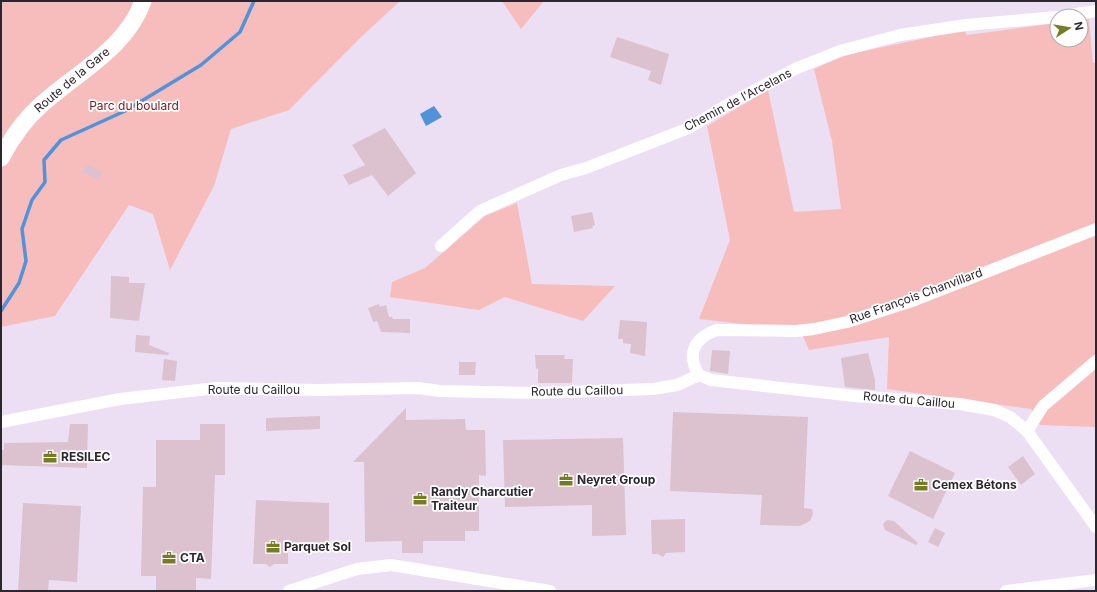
<svg xmlns="http://www.w3.org/2000/svg" width="1097" height="592" font-family="Inter,sans-serif">
  <style>
    .green { fill: #f7bdbd }
    .water { fill: #5192d8 }
    .lines { fill: none; stroke-linecap: round; stroke-linejoin: round }
    .stream { stroke: #5192d8; stroke-width: 3.5 }
    .building { fill: #dbc2ce }
    .minor { stroke: #fff; stroke-width: 12 }
    .secondary { stroke: #fff; stroke-width: 17 }
    .labels { text-anchor: middle; stroke-width: 3.5; stroke-linejoin: round; paint-order: stroke }
    .street-label { font-size: 12px; fill: #2c262e; stroke: #fff }
    .park-label { font-size: 12px; fill: #731925; stroke: #fff }
    .poi-label { font-size: 12px; font-weight: bold; fill: #2c262e; stroke: #fff; text-anchor: start }
  </style>
  <rect width="100%" height="100%" fill="#ecdef3"/>
  <path class="green" d="M 1,1 L 400,1 L 361,37 L 289,110 L 231,129 L 214,186 L 170,270 L 153,214 L 129,205 L 55,316 L 1,327 Z
    M 502,1 L 544,1 L 521,29 Z
    M 1089,19 L 1093,63 L 1096,62 L 1096,427 L 1040,425 L 1031,409 L 887,389 L 889,337 L 809,350 L 798,325 L 769,327 L 699,319 L 730,240 L 707,126 L 768,90 L 794,212 L 841,209 L 832,141 L 814,69 L 845,55 L 964,30 L 967,35 L 1057,23 L 1057,40 L 1081,40 L 1081,20 Z
    M 517,203 L 532,284 L 615,286 L 583,321 L 505,297 L 479,310 L 390,297 L 392,282 L 425,268 L 485,216 Z"/>
  <path class="water" d="M 434,106 L 442,117 L 426,126 L 420,114 Z"/>
  <g class="lines">
    <path class="stream" d="M 1,311 L 19,283 L 26,261 L 22,229 L 32,200 L 45,182 L 44,160 L 61,140 L 125,111 L 201,65 L 240,32 L 254,1"/>
  </g>
  <path class="building" d="M 617,37 L 669,54 L 661,85 L 648,80 L 651,71 L 610,57 Z
    M 385,128 L 416,173 L 388,196 L 372,175 L 349,185 L 343,175 L 365,165 L 352,145 Z
    M 86,164 L 102,172 L 99,180 L 82,172 Z
    M 592,212 L 595,225 L 592,226 L 593,228 L 574,232 L 571,216 Z
    M 111,276 L 129,277 L 129,283 L 145,283 L 139,321 L 110,318 Z
    M 379,304 L 380,307 L 386,305 L 389,317 L 392,317 L 393,319 L 410,319 L 410,333 L 381,332 L 377,321 L 373,322 L 368,308 Z
    M 620,320 L 647,322 L 645,356 L 630,353 L 631,344 L 623,343 L 623,339 L 618,339 Z
    M 136,335 L 150,336 L 149,345 L 169,353 L 168,355 L 135,352 Z
    M 712,350 L 730,351 L 728,374 L 710,371 Z
    M 868,353 L 875,380 L 875,390 L 845,387 L 841,358 Z
    M 535,355 L 565,355 L 564,359 L 573,359 L 572,383 L 538,383 L 538,368 L 536,369 Z
    M 164,359 L 177,361 L 175,381 L 162,380 Z
    M 459,362 L 476,362 L 475,375 L 459,375 Z
    M 406,408 L 406,420 L 465,419 L 466,430 L 485,430 L 486,476 L 479,475 L 479,531 L 465,531 L 465,541 L 423,541 L 423,553 L 402,553 L 402,541 L 365,542 L 364,462 L 353,462 Z
    M 673,412 L 808,417 L 804,508 L 812,509 L 813,514 L 810,521 L 800,526 L 760,525 L 762,495 L 670,491 Z
    M 320,416 L 320,429 L 266,431 L 266,418 Z
    M 70,424 L 88,424 L 87,468 L 1,465 L 1,450 L 4,450 L 4,443 L 68,442 Z
    M 200,424 L 225,424 L 225,475 L 215,475 L 211,579 L 196,578 L 196,591 L 156,591 L 156,576 L 141,576 L 143,487 L 156,487 L 156,440 L 200,440 Z
    M 623,438 L 626,535 L 592,536 L 592,505 L 505,507 L 503,440 Z
    M 910,451 L 955,473 L 933,519 L 888,496 Z
    M 1023,456 L 1035,474 L 1021,485 L 1008,467 Z
    M 256,500 L 329,503 L 329,545 L 288,544 L 288,564 L 274,564 L 270,567 L 266,564 L 253,564 Z
    M 23,503 L 81,506 L 77,582 L 49,580 L 48,591 L 18,591 Z
    M 685,519 L 685,552 L 666,553 L 663,557 L 658,554 L 652,554 L 651,520 Z
    M 887,520 L 894,521 L 918,543 L 916,545 L 885,530 L 883,524 Z
    M 935,528 L 945,533 L 938,547 L 928,542 Z"/>
  <g class="lines">
    <path class="minor" d="M 1064,16 L 1096,11
      M 441,246 L 480,211 L 561,175 L 586,168 L 689,128 L 725,106 L 797,68 L 840,51 L 900,35 L 966,25 L 1057,17
      M 699,375 C 686,354 694,338 717,330 L 796,331 L 814,329 L 847,322 L 915,300 L 1096,229
      M 1,422 L 120,399 L 216,388 L 319,390 L 418,388 L 440,391 L 536,393 L 653,389 L 677,385 L 699,375 L 711,380 L 855,396 L 960,404 L 994,410 L 1010,417 L 1027,431 L 1096,527
      M 1027,431 L 1043,406 L 1096,361
      M 289,591 L 357,569 L 391,565 L 550,591
      M 1006,591 L 1096,580"/>
    <path class="secondary" d="M 1,158 C 11,139 25,119 41,105 C 76,73 127,48 143,1"/>
  </g>
  <defs>
    <g id="office-bare" transform="scale(1.08)"><path d="M-6-3h4V-5.5h4V-3h4V5H-6ZM-1-4.5V-3h2v-1.5ZM-6 0V1H6V0Z" fill="#767c26" stroke="#fff" stroke-width="2.5" paint-order="stroke"/></g>
  </defs>
  <g fill-rule="evenodd">
    <use href="#office-bare" x="50" y="457"/>
    <use href="#office-bare" x="566" y="480"/>
    <use href="#office-bare" x="921" y="485"/>
    <use href="#office-bare" x="420" y="499"/>
    <use href="#office-bare" x="273" y="547"/>
    <use href="#office-bare" x="169" y="558"/>
  </g>
  <g class="labels">
    <g class="street-label">
      <text transform="translate(72 80) rotate(-40)" y="4">Route de la Gare</text>
      <text transform="translate(738 100) rotate(-28)" y="4">Chemin de l'Arcelans</text>
      <text transform="translate(916 296) rotate(-20)" y="4">Rue François Chanvillard</text>
      <text x="254" y="394">Route du Caillou</text>
      <text transform="translate(577 391) rotate(-1)" y="4">Route du Caillou</text>
      <text transform="translate(909 400) rotate(5)" y="4">Route du Caillou</text>
    </g>
    <g class="park-label">
      <text x="134" y="110">Parc du boulard</text>
    </g>
    <g class="poi-label">
      <text x="61" y="461">RESILEC</text>
      <text x="577" y="484">Neyret Group</text>
      <text x="932" y="489">Cemex Bétons</text>
      <text x="431" y="496">Randy Charcutier<tspan x="431" dy="14">Traiteur</tspan></text>
      <text x="284" y="551">Parquet Sol</text>
      <text x="180" y="562">CTA</text>
    </g>
  </g>
  <rect width="1097" height="592" fill="none" stroke="#2c262e" stroke-width="4"/>
  <g transform="translate(1069 28) rotate(78)"><circle r="19" fill="#ffffff" stroke="#aba8ab"/>
  <path d="M0-3L7 15L0 10L-7 15Z" fill="#767c26"/>
  <text y="-6" font-size="11" font-weight="bold" text-anchor="middle" fill="#2c262e">N</text>
  </g>
</svg>
